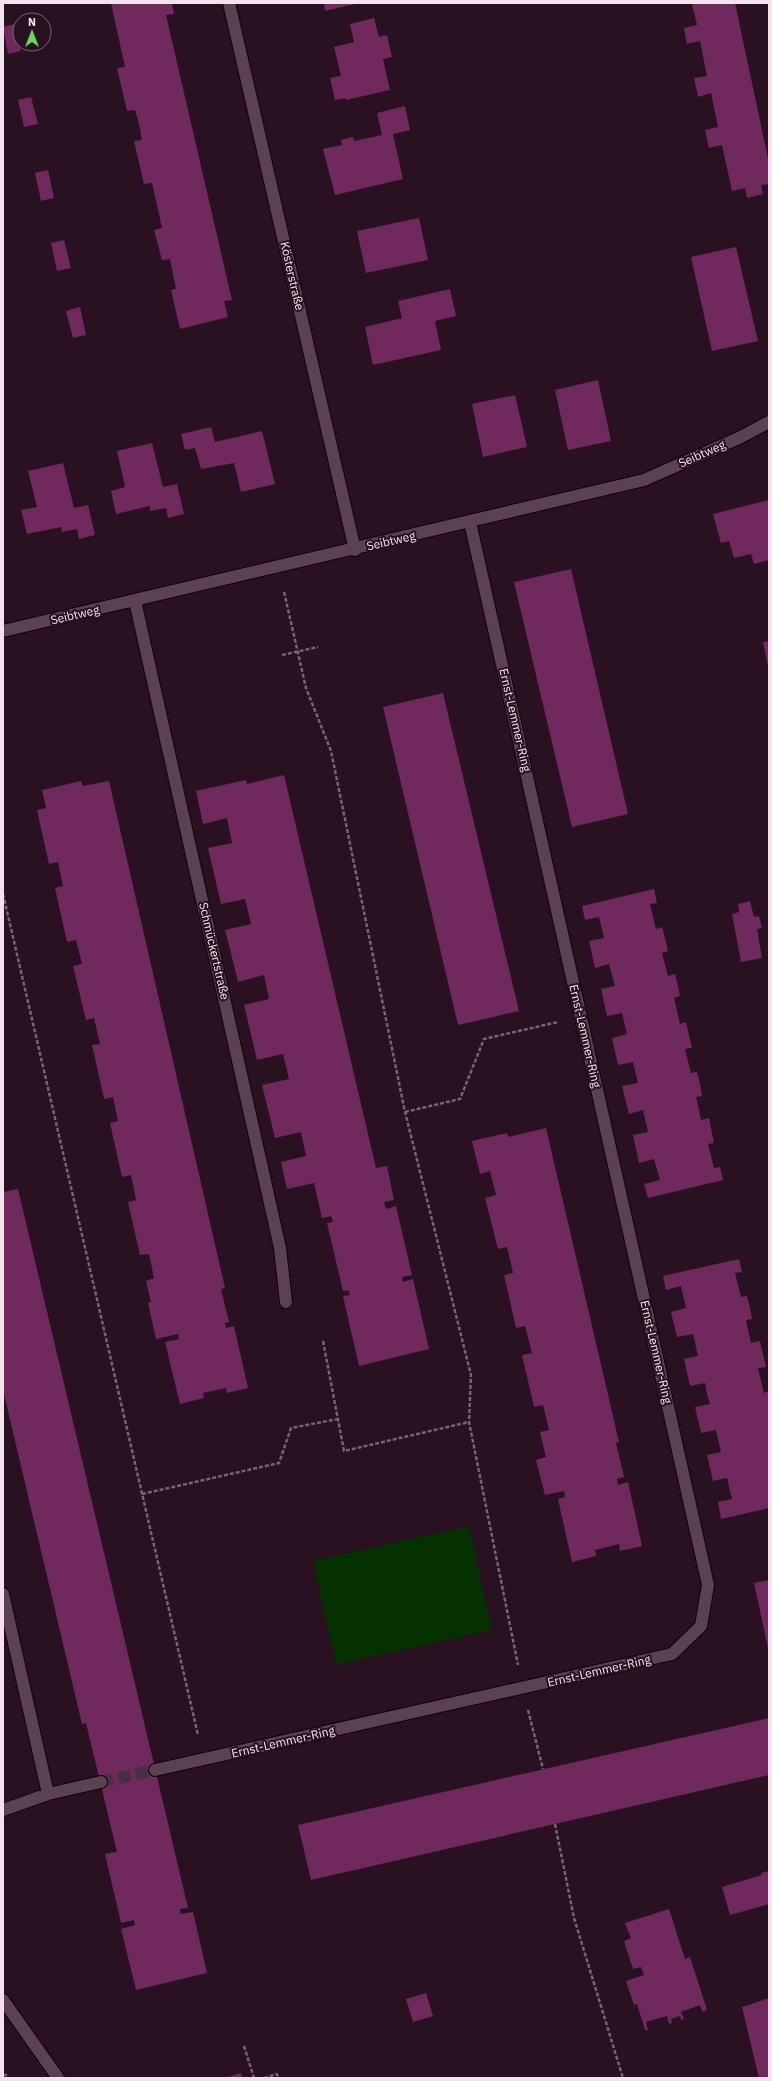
<svg xmlns="http://www.w3.org/2000/svg" width="772" height="2081" font-family="'IBM Plex Sans',sans-serif">
  <style>
    .green { fill: #053100 }
    .building { fill: #6f295d }
    .lines { fill: none; stroke-linecap: round; stroke-linejoin: round }
    .street-tunnel { stroke: #473041; stroke-width: 12; stroke-dasharray: 12 6; stroke-linecap: butt }
    .street-casing { stroke: #10010b; stroke-width: 14 }
    .secondary-casing { stroke: #10010b; stroke-width: 14 }
    .path { stroke: #796473; stroke-width: 2.5; stroke-dasharray: 4 2; stroke-linecap: butt }
    .street { stroke: #5c4153; stroke-width: 12 }
    .secondary { stroke: #5c4153; stroke-width: 12 }
    .labels { text-anchor: middle; stroke-width: 4; stroke-linejoin: round; paint-order: stroke }
    .street-label { font-size: 12px; fill: #f4e3ee; stroke: #291122 }
  </style>
  <rect width="100%" height="100%" fill="#291122"/>
  <path class="green" d="M 469,1526 L 492,1630 L 336,1665 L 313,1561 Z"/>
  <path class="building" d="M 111,3 L 172,3 L 174,14 L 166,15 L 232,300 L 224,301 L 228,317 L 180,329 L 171,290 L 176,289 L 170,259 L 162,260 L 154,230 L 162,228 L 152,183 L 144,184 L 134,141 L 142,140 L 139,124 L 135,110 L 127,111 L 117,68 L 125,67 Z
    M 324,3 L 355,3 L 355,4 L 325,11 Z
    M 698,3 L 735,3 L 769,163 L 769,184 L 761,185 L 763,194 L 747,198 L 745,188 L 732,191 L 722,145 L 709,148 L 705,130 L 718,127 L 711,93 L 698,97 L 694,78 L 707,76 L 700,41 L 687,44 L 684,28 L 697,25 L 692,4 Z
    M 374,18 L 379,37 L 387,35 L 392,57 L 383,59 L 390,90 L 346,100 L 346,98 L 335,100 L 330,78 L 341,76 L 334,47 L 354,42 L 350,24 Z
    M 15,24 L 21,51 L 8,54 L 3,27 Z
    M 31,97 L 38,124 L 24,127 L 18,100 Z
    M 405,106 L 410,130 L 393,134 L 403,179 L 335,195 L 323,149 L 342,145 L 341,140 L 353,137 L 354,141 L 382,135 L 377,113 Z
    M 48,170 L 54,198 L 41,201 L 35,173 Z
    M 419,218 L 428,260 L 366,273 L 357,231 Z
    M 64,240 L 71,268 L 57,271 L 51,243 Z
    M 736,247 L 758,341 L 712,351 L 691,257 Z
    M 450,289 L 456,316 L 435,321 L 441,350 L 373,365 L 365,327 L 402,318 L 398,301 Z
    M 80,307 L 86,335 L 73,338 L 66,311 Z
    M 598,380 L 611,441 L 568,450 L 555,390 Z
    M 515,395 L 527,447 L 483,457 L 472,404 Z
    M 211,427 L 215,442 L 262,431 L 275,484 L 241,492 L 234,463 L 201,469 L 195,448 L 185,450 L 181,434 Z
    M 152,443 L 163,487 L 177,484 L 184,514 L 168,518 L 166,508 L 150,511 L 150,506 L 116,514 L 111,491 L 125,487 L 117,451 Z
    M 63,463 L 74,508 L 88,505 L 95,535 L 79,539 L 77,529 L 62,532 L 61,527 L 27,534 L 21,510 L 37,507 L 28,471 Z
    M 769,500 L 769,560 L 754,564 L 751,554 L 734,558 L 729,541 L 721,543 L 713,514 Z
    M 571,569 L 628,814 L 572,827 L 514,582 Z
    M 769,641 L 769,666 L 768,666 L 763,642 Z
    M 443,693 L 519,1011 L 458,1025 L 383,707 Z
    M 284,775 L 376,1168 L 387,1166 L 394,1200 L 384,1202 L 386,1209 L 396,1206 L 412,1275 L 402,1277 L 403,1282 L 413,1279 L 429,1349 L 359,1366 L 343,1296 L 350,1295 L 348,1290 L 343,1291 L 327,1223 L 333,1222 L 331,1216 L 322,1218 L 314,1183 L 287,1189 L 281,1162 L 306,1156 L 301,1132 L 275,1138 L 262,1085 L 289,1079 L 283,1054 L 257,1060 L 244,1005 L 269,999 L 264,975 L 238,982 L 230,949 L 225,930 L 251,924 L 245,899 L 221,904 L 208,848 L 232,843 L 227,818 L 203,824 L 196,791 L 246,780 L 247,784 Z
    M 81,781 L 83,786 L 109,781 L 225,1288 L 221,1289 L 229,1322 L 225,1323 L 226,1328 L 234,1326 L 248,1388 L 227,1393 L 226,1388 L 203,1393 L 204,1398 L 180,1404 L 165,1342 L 179,1339 L 178,1334 L 156,1339 L 148,1303 L 151,1302 L 146,1281 L 154,1278 L 149,1254 L 140,1255 L 128,1202 L 136,1200 L 131,1175 L 122,1177 L 110,1123 L 118,1121 L 113,1097 L 104,1099 L 92,1045 L 100,1044 L 94,1018 L 86,1020 L 73,966 L 82,964 L 76,940 L 67,942 L 55,888 L 63,886 L 58,862 L 49,864 L 37,810 L 46,808 L 42,790 Z
    M 654,889 L 657,903 L 650,904 L 656,929 L 662,927 L 665,938 L 668,951 L 662,953 L 668,976 L 675,974 L 678,986 L 680,996 L 674,998 L 680,1024 L 686,1022 L 692,1048 L 685,1049 L 691,1073 L 697,1072 L 700,1084 L 702,1096 L 696,1097 L 699,1110 L 701,1120 L 709,1118 L 714,1143 L 708,1144 L 714,1168 L 720,1167 L 723,1180 L 648,1198 L 644,1184 L 660,1180 L 654,1159 L 639,1163 L 633,1135 L 648,1132 L 643,1110 L 629,1114 L 622,1086 L 638,1083 L 633,1062 L 618,1065 L 612,1038 L 627,1034 L 622,1013 L 607,1016 L 601,989 L 615,986 L 609,964 L 595,968 L 589,941 L 604,938 L 599,917 L 585,920 L 582,906 Z
    M 750,901 L 754,917 L 759,916 L 762,928 L 757,929 L 762,958 L 741,962 L 732,914 L 739,912 L 738,904 Z
    M 546,1128 L 619,1442 L 616,1443 L 624,1477 L 617,1479 L 618,1485 L 628,1482 L 642,1546 L 620,1551 L 619,1544 L 595,1550 L 596,1556 L 572,1562 L 558,1499 L 565,1497 L 564,1491 L 545,1495 L 536,1460 L 546,1457 L 540,1432 L 549,1430 L 543,1405 L 534,1407 L 522,1355 L 532,1353 L 525,1326 L 516,1328 L 504,1275 L 513,1273 L 507,1247 L 498,1249 L 485,1198 L 496,1195 L 490,1171 L 480,1174 L 472,1141 L 507,1133 L 508,1137 Z
    M 18,1189 L 188,1908 L 180,1909 L 181,1914 L 193,1912 L 207,1973 L 136,1990 L 121,1929 L 135,1925 L 134,1920 L 121,1923 L 105,1854 L 117,1852 L 86,1723 L 82,1724 L 3,1390 L 3,1192 Z
    M 739,1259 L 742,1272 L 735,1273 L 741,1297 L 747,1296 L 750,1308 L 752,1319 L 746,1320 L 751,1343 L 760,1341 L 766,1367 L 758,1368 L 764,1393 L 769,1391 L 769,1508 L 721,1519 L 718,1502 L 732,1499 L 727,1478 L 713,1481 L 707,1455 L 721,1452 L 716,1430 L 701,1433 L 695,1407 L 710,1404 L 707,1394 L 705,1383 L 690,1386 L 684,1359 L 698,1356 L 693,1334 L 677,1337 L 671,1312 L 686,1308 L 681,1286 L 666,1290 L 663,1276 Z
    M 769,1580 L 769,1648 L 768,1648 L 754,1583 Z
    M 769,1718 L 769,1775 L 311,1880 L 298,1825 Z
    M 769,1871 L 769,1904 L 730,1915 L 722,1887 L 762,1875 L 761,1873 Z
    M 669,1909 L 685,1959 L 690,1957 L 707,2010 L 702,2012 L 700,2005 L 681,2012 L 684,2019 L 681,2020 L 680,2016 L 671,2019 L 672,2023 L 669,2024 L 667,2016 L 646,2022 L 648,2030 L 645,2030 L 637,2004 L 634,2005 L 626,1981 L 644,1975 L 641,1967 L 633,1969 L 624,1941 L 631,1938 L 625,1923 Z
    M 426,1993 L 433,2016 L 413,2022 L 406,1999 Z
    M 769,1998 L 769,2077 L 759,2078 L 742,2007 Z
    M 241,2073 L 243,2078 L 225,2078 Z"/>
  <g class="lines">
    <path class="street-tunnel" d="M 101,1782 L 155,1770"/>
    <g class="street-casing">
      <path id="street" d="M 229,3 L 355,550
        M 135,601 L 280,1248 L 286,1302
        M 3,631 L 644,480 L 741,437 L 769,422
        M 3,1594 L 48,1794 L 101,1782
        M 155,1770 L 672,1654 L 701,1626 L 708,1585 L 470,522
        M 3,1810 L 48,1794"/>
    </g>
    <g class="secondary-casing">
      <path id="secondary" d="M 3,2000 L 58,2078"/>
    </g>
    <path class="path" d="M 284,592 L 306,688 L 331,751 L 405,1112 L 471,1375 L 469,1422 L 518,1665
      M 282,655 L 318,647
      M 3,894 L 198,1735
      M 405,1112 L 460,1099 L 484,1039 L 558,1022
      M 323,1341 L 344,1451 L 469,1422
      M 142,1494 L 279,1463 L 291,1428 L 338,1419
      M 528,1710 L 543,1769
      M 555,1824 L 574,1918 L 623,2078
      M 244,2046 L 254,2078
      M 3,2075 L 9,2075
      M 264,2078 L 277,2074 L 278,2078"/>
    <use href="#street" class="street"/>
    <use href="#secondary" class="secondary"/>
  </g>
  <g class="labels">
    <g class="street-label">
      <text transform="translate(292 276) rotate(77)" y="4">Kösterstraße</text>
      <text transform="translate(702 454) rotate(-24)" y="4">Seibtweg</text>
      <text transform="translate(391 541) rotate(-13)" y="4">Seibtweg</text>
      <text transform="translate(75 615) rotate(-13)" y="4">Seibtweg</text>
      <text transform="translate(515 720) rotate(77)" y="4">Ernst-Lemmer-Ring</text>
      <text transform="translate(214 951) rotate(77)" y="4">Schmückertstraße</text>
      <text transform="translate(585 1036) rotate(77)" y="4">Ernst-Lemmer-Ring</text>
      <text transform="translate(656 1352) rotate(77)" y="4">Ernst-Lemmer-Ring</text>
      <text transform="translate(599 1671) rotate(-13)" y="4">Ernst-Lemmer-Ring</text>
      <text transform="translate(283 1742) rotate(-13)" y="4">Ernst-Lemmer-Ring</text>
    </g>
  </g>
  <rect width="772" height="2081" fill="none" stroke="#f4e3ee" stroke-width="8"/>
  <g transform="translate(32 32)"><circle r="19" fill="#291122" stroke="#7a6574"/>
  <path d="M0-3L7 15L0 10L-7 15Z" fill="#72d25d"/>
  <text y="-6" font-size="11" font-weight="bold" text-anchor="middle" fill="#f4e3ee">N</text>
  </g>
</svg>
